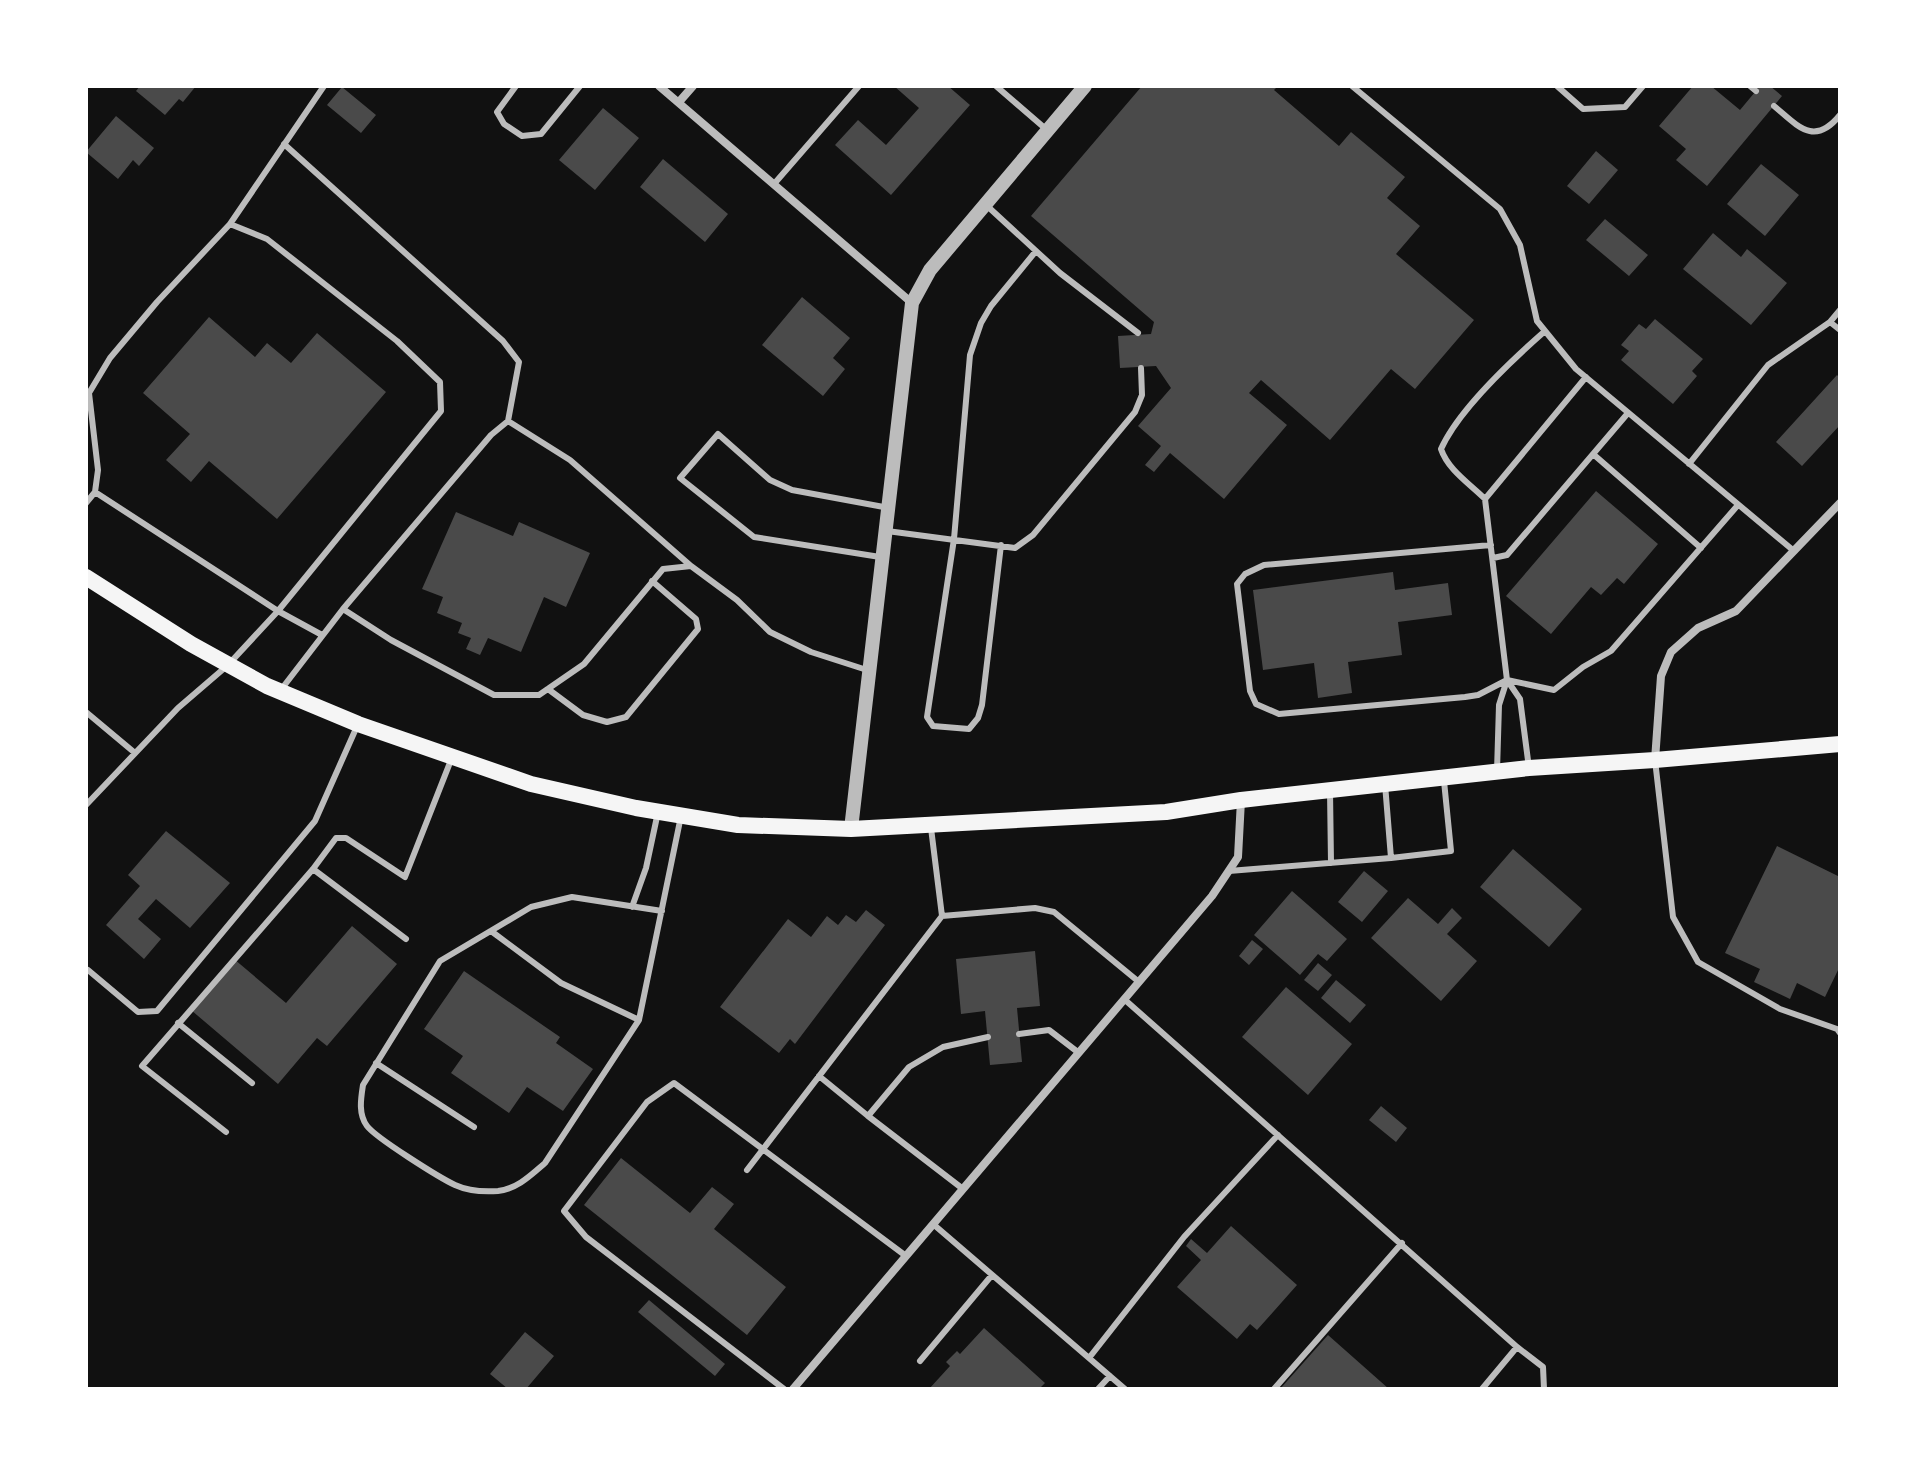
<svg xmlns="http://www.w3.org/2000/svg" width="1926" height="1475" font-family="'Noto Sans',sans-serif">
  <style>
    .building { fill: #4a4a4a }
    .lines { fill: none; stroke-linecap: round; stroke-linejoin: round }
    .service { stroke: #bcbcbc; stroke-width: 6 }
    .minor { stroke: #bcbcbc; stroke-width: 8 }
    .tertiary { stroke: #bcbcbc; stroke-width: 14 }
    .secondary { stroke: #f5f5f5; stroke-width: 16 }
  </style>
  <rect width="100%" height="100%" fill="#111"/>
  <path class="building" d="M 140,86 L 196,86 L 183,102 L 179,99 L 165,115 L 136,91 Z
    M 894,86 L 948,86 L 970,105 L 891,195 L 835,145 L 858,120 L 886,145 L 919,108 Z
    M 1142,86 L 1278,86 L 1274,90 L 1339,146 L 1351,132 L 1405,177 L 1387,198 L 1420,226 L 1396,254 L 1474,320 L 1415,389 L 1391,369 L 1330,440 L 1261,380 L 1249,393 L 1287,425 L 1224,499 L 1170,453 L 1154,472 L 1145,465 L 1161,446 L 1138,426 L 1171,388 L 1156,366 L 1120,368 L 1118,336 L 1151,334 L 1154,322 L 1031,216 Z
    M 1693,86 L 1711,86 L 1740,110 L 1760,86 L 1770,86 L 1782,96 L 1707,186 L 1676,160 L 1686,149 L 1659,126 Z
    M 342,87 L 376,115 L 361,133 L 327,105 Z
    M 603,108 L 639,138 L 595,190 L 559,160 Z
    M 116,116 L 154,148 L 139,166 L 133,160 L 118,179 L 86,152 Z
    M 1596,151 L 1618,170 L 1589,204 L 1567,186 Z
    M 663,159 L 728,214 L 705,242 L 640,187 Z
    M 1761,164 L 1799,195 L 1765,236 L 1727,204 Z
    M 1605,219 L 1648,255 L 1629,276 L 1586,240 Z
    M 1713,233 L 1741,257 L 1747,249 L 1787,283 L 1751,325 L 1683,269 Z
    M 802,297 L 850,338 L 833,358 L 845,369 L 823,396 L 762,345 Z
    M 209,317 L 255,357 L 267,343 L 291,363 L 317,333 L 386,392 L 277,519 L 209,461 L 191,482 L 166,460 L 190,434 L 143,393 Z
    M 1655,319 L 1703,359 L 1692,371 L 1697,376 L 1673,404 L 1621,360 L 1629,351 L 1621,345 L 1639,324 L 1646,329 Z
    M 1837,375 L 1840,378 L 1840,425 L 1802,466 L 1776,442 Z
    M 1596,491 L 1658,544 L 1624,584 L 1617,578 L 1601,595 L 1591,587 L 1551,634 L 1506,596 Z
    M 456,512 L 513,536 L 519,522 L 590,553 L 566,607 L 544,597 L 521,652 L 488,638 L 480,655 L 466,649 L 471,638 L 458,633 L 462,623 L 437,613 L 443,597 L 422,589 Z
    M 1393,572 L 1395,590 L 1448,583 L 1452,615 L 1398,622 L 1402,655 L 1348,662 L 1352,693 L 1318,698 L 1314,663 L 1263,670 L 1253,590 Z
    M 166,831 L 230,883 L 190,928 L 156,899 L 138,919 L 161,939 L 144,959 L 106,925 L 140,886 L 128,875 Z
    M 1777,846 L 1840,877 L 1840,966 L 1825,997 L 1797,983 L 1790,999 L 1754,982 L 1760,969 L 1725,953 Z
    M 1513,849 L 1582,909 L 1549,947 L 1480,887 Z
    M 1364,871 L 1388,891 L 1362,922 L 1338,902 Z
    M 1292,891 L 1347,939 L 1327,961 L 1318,954 L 1300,975 L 1254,935 Z
    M 1408,898 L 1438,924 L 1452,908 L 1462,918 L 1447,934 L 1477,961 L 1441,1001 L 1371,938 Z
    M 866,910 L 885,925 L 795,1044 L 790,1039 L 779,1053 L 720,1007 L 788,919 L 811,937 L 827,916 L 838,925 L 846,915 L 856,922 Z
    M 352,926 L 397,964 L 327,1046 L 317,1038 L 278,1084 L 191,1010 L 234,959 L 286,1003 Z
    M 1252,940 L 1263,949 L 1249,965 L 1239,956 Z
    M 1035,951 L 1040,1006 L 1017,1008 L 1022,1062 L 990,1065 L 985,1011 L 961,1014 L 956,959 Z
    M 1318,963 L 1332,975 L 1318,991 L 1304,980 Z
    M 464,971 L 560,1037 L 556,1043 L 593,1069 L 563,1111 L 527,1087 L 509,1113 L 451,1073 L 463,1056 L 424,1029 Z
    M 1336,980 L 1366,1005 L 1350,1023 L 1321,998 Z
    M 1286,987 L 1352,1044 L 1308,1095 L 1242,1037 Z
    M 1381,1106 L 1407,1128 L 1396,1142 L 1369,1120 Z
    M 621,1158 L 690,1213 L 712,1187 L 734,1204 L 714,1229 L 786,1287 L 747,1335 L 584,1205 Z
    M 1231,1226 L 1297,1285 L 1257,1330 L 1250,1324 L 1237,1339 L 1177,1287 L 1201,1260 L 1186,1246 L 1191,1239 L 1207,1253 Z
    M 649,1300 L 725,1364 L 715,1376 L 638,1312 Z
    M 984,1328 L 1045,1383 L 1039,1389 L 929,1389 L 950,1366 L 946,1362 L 957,1351 L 960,1354 Z
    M 525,1332 L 554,1356 L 526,1389 L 508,1389 L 490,1374 Z
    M 1328,1335 L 1389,1389 L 1280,1389 Z"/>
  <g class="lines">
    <path class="service" d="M 516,86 L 497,112 L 504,124 L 522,136 L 541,134 L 580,86
      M 996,86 L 1047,130
      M 1352,86 L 1500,209 L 1520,245 L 1537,321 L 1576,369 L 1794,551
      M 1557,86 L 1583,109 L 1625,107 L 1643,86
      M 1750,86 L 1756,91
      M 1774,106 C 1798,126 1814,147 1840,115
      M 284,144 L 503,341 L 519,362 L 508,421
      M 774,184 L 859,86
      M 985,204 L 1060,273 L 1138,333
      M 230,224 L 324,86
      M 1830,322 L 1840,330
      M 1593,454 L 1701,548
      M 1689,464 L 1768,365 L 1830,322 L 1840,310
      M 95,492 L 278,611 L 322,635
      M 1485,499 C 1470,484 1448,470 1441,449 C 1458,411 1512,360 1545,331
      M 86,503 L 95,492 L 98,470 L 89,393 L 110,358 L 157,302 L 230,224 L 267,239 L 397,341 L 440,382 L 441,411 L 278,611 L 228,665 L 178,708 L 86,805
      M 887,531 L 1015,548 L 1033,535 L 1135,412 L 1142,395 L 1141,368
      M 1001,545 L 982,705 L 978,718 L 969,729 L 933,726 L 927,717 L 954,539 L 970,355 L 981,323 L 991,306 L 1036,251
      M 1491,545 L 1264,565 L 1245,574 L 1237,584 L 1250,691 L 1256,704 L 1279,714 L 1465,697 L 1478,695 L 1507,680 L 1554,690 L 1583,667 L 1611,651 L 1738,505
      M 880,557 L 754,537 L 680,478 L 718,434 L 770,480 L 792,490 L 889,508
      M 1493,558 L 1507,555 L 1628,413
      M 343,609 L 491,435 L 508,421 L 570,460 L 691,566
      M 548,689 L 583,715 L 607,722 L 626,717 L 698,629 L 696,619 L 652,581
      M 280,691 L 343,609 L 391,640 L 494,695 L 539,695 L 584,664 L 663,569 L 691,566 L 737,600 L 770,632 L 811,652 L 870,671
      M 86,712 L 135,753
      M 1655,760 L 1673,917 L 1698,962 L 1780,1009 L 1837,1029 L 1840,1033
      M 1529,768 L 1520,699 L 1507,680 L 1485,499 L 1586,377
      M 1497,771 L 1499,705 L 1507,680
      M 1385,784 L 1391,858 L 1451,851 L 1444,781
      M 1330,791 L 1331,863
      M 931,828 L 942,916
      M 313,869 L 406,939
      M 1229,871 L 1391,858
      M 632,907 L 646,868 L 658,812
      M 662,911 L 572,897 L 531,907 L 440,961 L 363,1085 C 361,1098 358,1114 367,1126 C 376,1138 440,1178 455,1185 C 468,1191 483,1192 498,1191 C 517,1189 531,1175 545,1163 L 639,1020 L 681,816
      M 491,931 L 561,983 L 639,1020
      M 88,970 L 138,1012 L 157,1011 L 315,821 L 358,724
      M 1124,999 L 1517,1347 L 1543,1367 L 1544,1389
      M 178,1023 L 252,1083
      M 1019,1034 L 1049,1030 L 1079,1053
      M 376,1063 L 474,1127
      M 819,1076 L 868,1116 L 909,1067 L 943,1047 L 988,1037
      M 868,1116 L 963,1189
      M 226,1132 L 142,1066 L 313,869 L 336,838 L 346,838 L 405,877 L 451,760
      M 747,1170 L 942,916 L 1035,908 L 1054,912 L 1139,982
      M 933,1224 L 1125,1389
      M 1089,1358 L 1184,1237 L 1278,1135
      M 920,1361 L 992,1275
      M 784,1389 L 586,1237 L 564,1211 L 647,1102 L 674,1083 L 906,1256
      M 1098,1389 L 1110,1376
      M 1274,1389 L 1402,1243
      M 1482,1389 L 1517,1347"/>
    <path class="minor" d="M 659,86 L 912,303
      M 679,102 L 693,86
      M 1655,760 L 1661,676 L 1671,652 L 1698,628 L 1736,611 L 1840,503
      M 793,1389 L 1212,896 L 1238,857 L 1241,800"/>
    <path class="tertiary" d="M 851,829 L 912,303 L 930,270 L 1085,86"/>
    <path class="secondary" d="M 86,577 L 191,644 L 267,686 L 358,724 L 531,784 L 636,808 L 738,825 L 851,829 L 1166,812 L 1241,800 L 1529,768 L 1655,760 L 1840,744"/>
  </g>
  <rect width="1926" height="1475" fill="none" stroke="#ffffff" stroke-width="176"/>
</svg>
